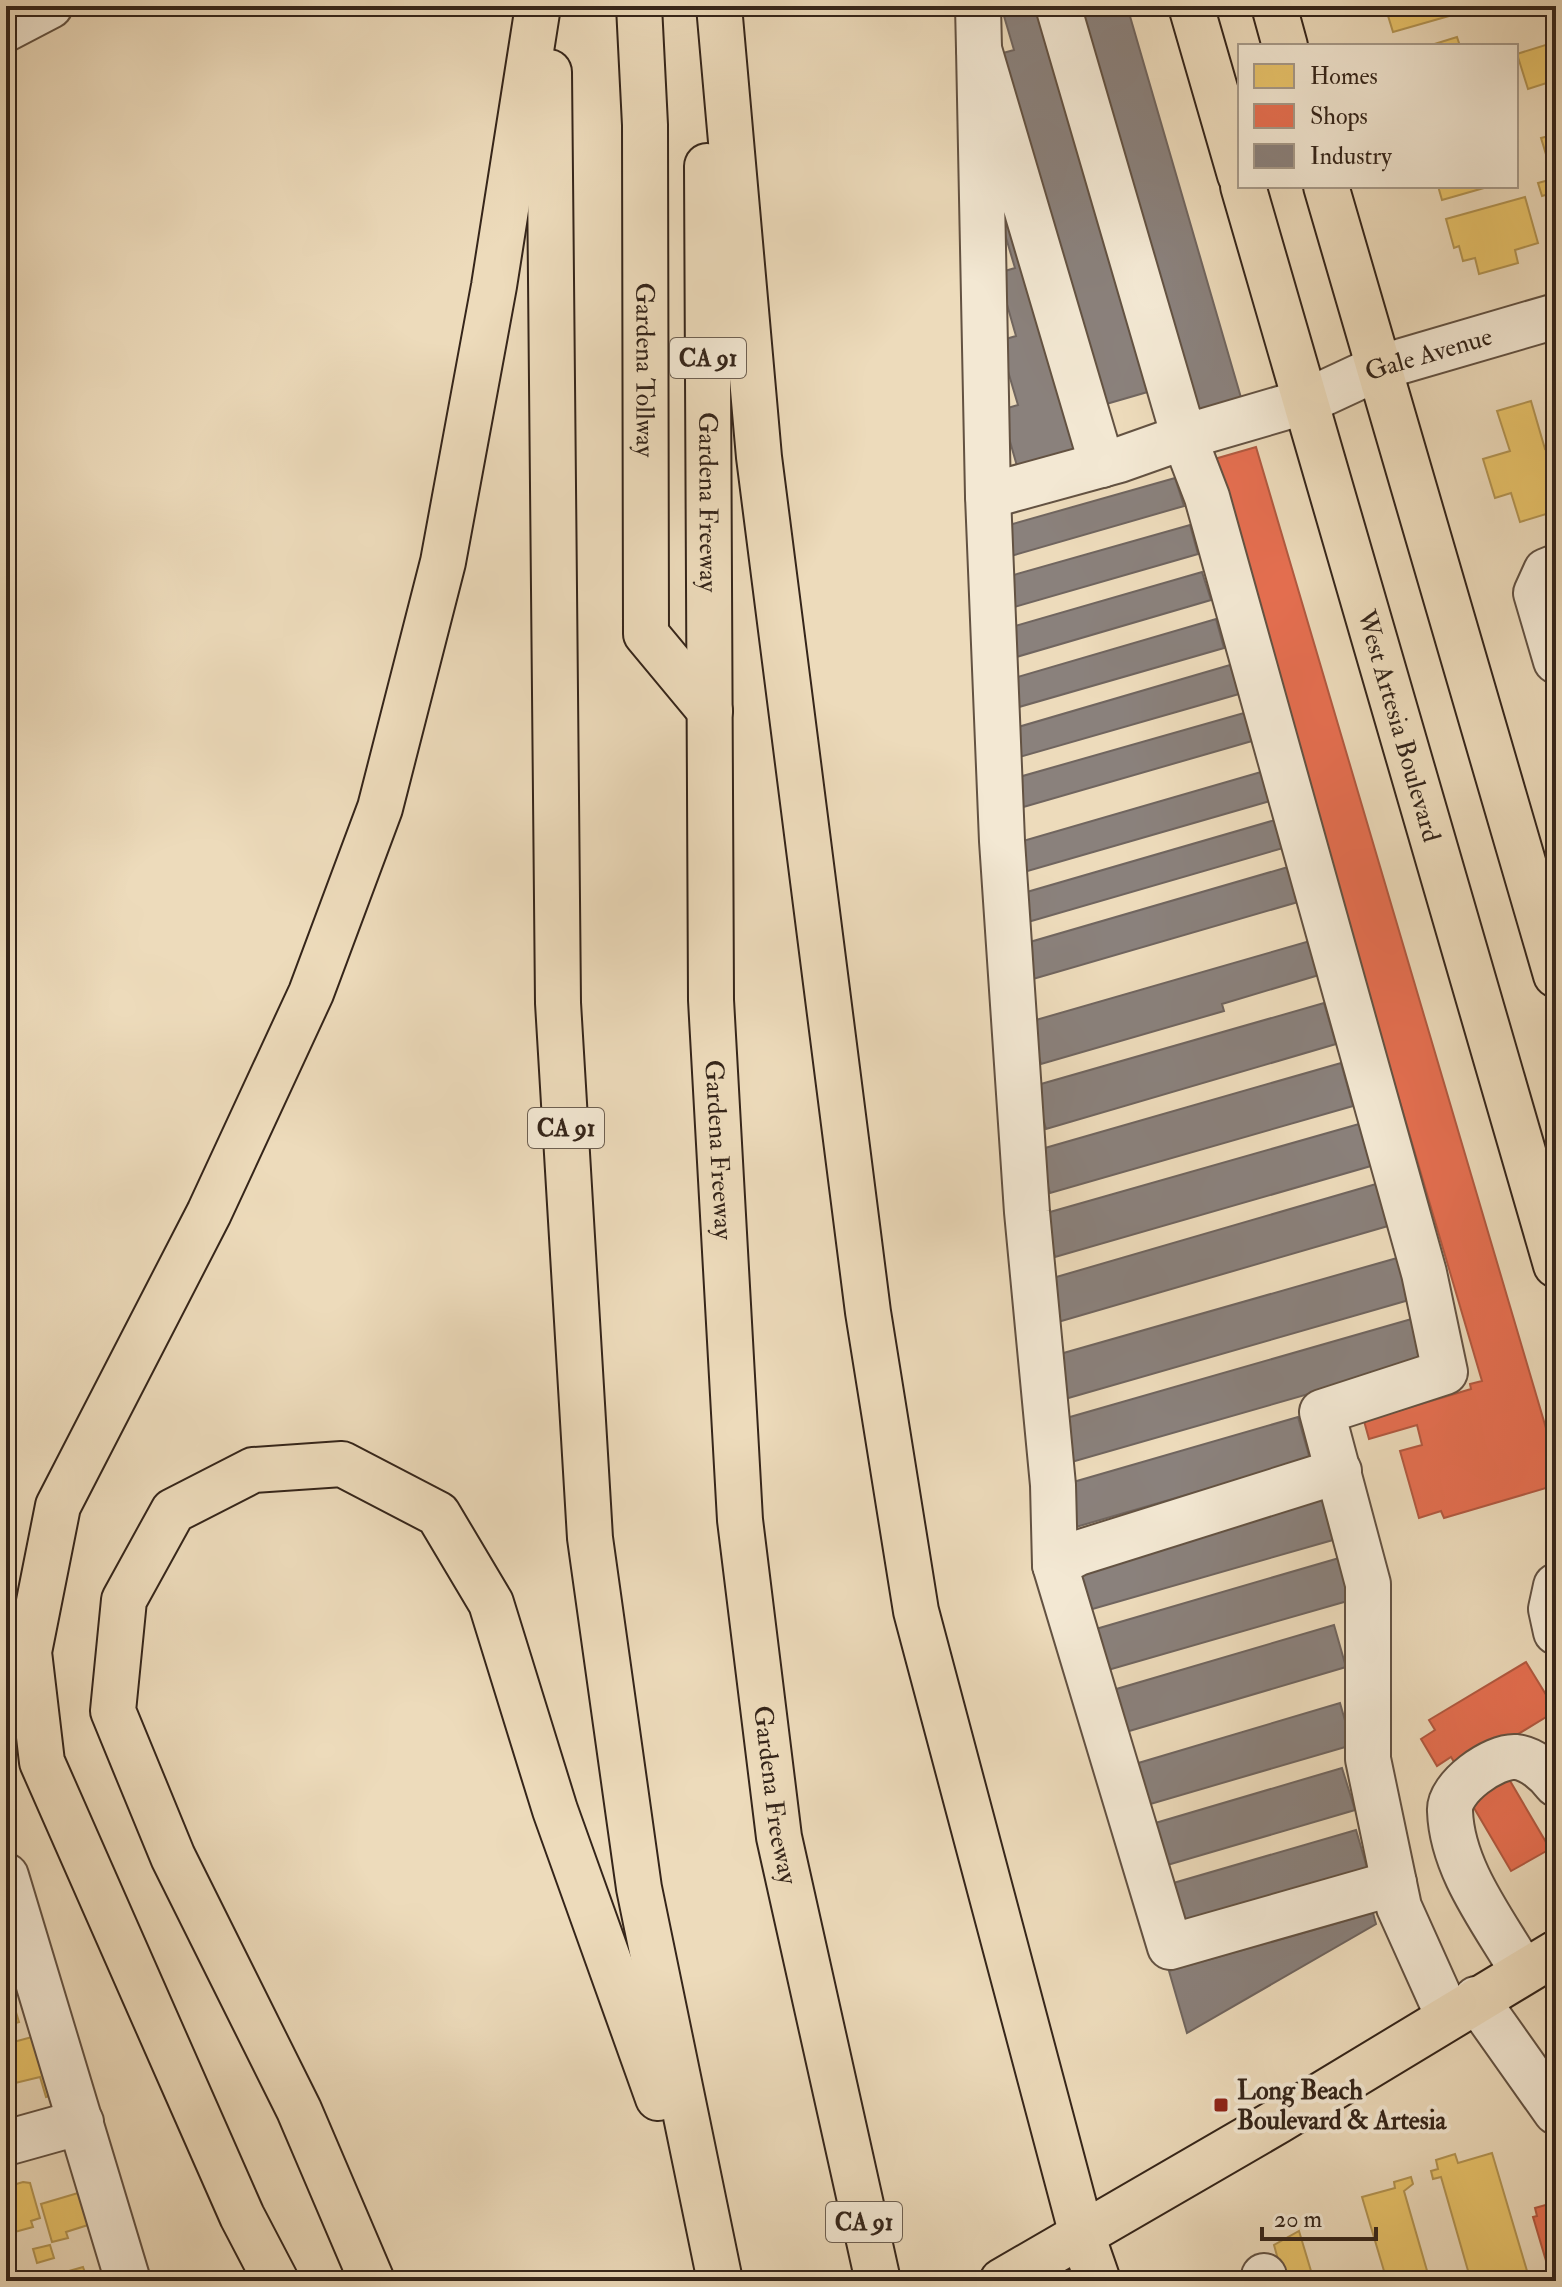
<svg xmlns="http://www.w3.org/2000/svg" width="1562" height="2287" font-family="'IM FELL Double Pica',serif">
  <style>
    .homes { fill: #e9c46a; stroke: #b39452; stroke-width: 2 }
    .shops { fill: #e76f51; stroke: #b25940; stroke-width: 2 }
    .industry { fill: #8a817c; stroke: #70655f; stroke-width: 2 }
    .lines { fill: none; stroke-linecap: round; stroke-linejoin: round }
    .minor-casing { stroke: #635242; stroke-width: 48 }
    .major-casing { stroke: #35251a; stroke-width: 48 }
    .highway-casing { stroke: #35251a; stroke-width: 48 }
    .minor { stroke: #f3e8d3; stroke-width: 44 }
    .major { stroke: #eddbbb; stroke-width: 44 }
    .highway { stroke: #eddbbb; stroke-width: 44 }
    .poi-dot { fill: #8f2418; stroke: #f3e8d3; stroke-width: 3 }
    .labels { text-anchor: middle; stroke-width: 8; stroke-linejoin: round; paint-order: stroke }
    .shield { fill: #f3e8d3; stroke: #6e6052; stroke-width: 2 }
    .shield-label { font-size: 24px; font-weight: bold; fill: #35251a }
    .street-label { font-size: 26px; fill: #35251a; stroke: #f3e8d3 }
    .poi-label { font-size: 26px; font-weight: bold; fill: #35251a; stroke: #f3e8d3; text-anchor: start }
  </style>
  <rect width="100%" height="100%" fill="#eddbbb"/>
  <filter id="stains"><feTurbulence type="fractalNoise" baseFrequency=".0025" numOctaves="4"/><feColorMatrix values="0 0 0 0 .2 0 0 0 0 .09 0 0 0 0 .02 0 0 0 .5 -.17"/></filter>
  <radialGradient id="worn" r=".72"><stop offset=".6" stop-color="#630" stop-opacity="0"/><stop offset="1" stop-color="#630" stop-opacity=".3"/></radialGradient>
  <path class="homes" d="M 1385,6 L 1469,6 L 1470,10 L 1393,32 Z
    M 1457,37 L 1460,46 L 1428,46 Z
    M 1555,42 L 1556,80 L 1528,89 L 1517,54 Z
    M 1556,134 L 1556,173 L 1552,174 L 1541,138 Z
    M 1556,174 L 1556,192 L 1542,196 L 1538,183 L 1553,179 Z
    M 1438,186 L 1491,186 L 1442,200 Z
    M 1525,197 L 1538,243 L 1515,250 L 1518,263 L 1479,274 L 1475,258 L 1463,261 L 1459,246 L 1454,248 L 1446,219 Z
    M 1531,401 L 1545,449 L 1549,448 L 1552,458 L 1548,459 L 1556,484 L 1556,511 L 1520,522 L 1511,493 L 1495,498 L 1483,459 L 1510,451 L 1497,411 Z
    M 12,1964 L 19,1986 L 9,1989 L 19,2022 L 6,2026 L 6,1966 Z
    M 32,2037 L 42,2074 L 48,2072 L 54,2095 L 46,2097 L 40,2077 L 7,2085 L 6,2044 Z
    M 1492,2153 L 1530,2281 L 1471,2281 L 1441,2177 L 1433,2179 L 1431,2171 L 1438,2169 L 1436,2160 L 1455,2154 L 1458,2163 Z
    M 1411,2177 L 1413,2184 L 1404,2191 L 1430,2281 L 1387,2281 L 1362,2197 L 1395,2188 L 1394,2182 Z
    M 23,2182 L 30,2183 L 40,2218 L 31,2221 L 33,2227 L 11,2233 L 10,2227 L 6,2228 L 6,2187 Z
    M 78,2193 L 88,2225 L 66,2232 L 68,2238 L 52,2242 L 41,2204 Z
    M 1299,2231 L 1314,2281 L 1284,2281 L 1274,2245 Z
    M 50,2245 L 54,2258 L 37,2263 L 33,2249 Z
    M 83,2267 L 88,2281 L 71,2281 L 69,2271 Z"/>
  <path class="shops" d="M 1256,447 L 1556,1462 L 1556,1485 L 1444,1518 L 1441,1511 L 1419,1518 L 1400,1451 L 1422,1445 L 1417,1425 L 1369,1439 L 1364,1421 L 1471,1389 L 1470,1384 L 1482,1381 L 1211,460 Z
    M 1526,1662 L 1556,1711 L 1459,1770 L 1451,1757 L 1437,1766 L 1421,1739 L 1435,1730 L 1429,1720 Z
    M 1506,1774 L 1550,1849 L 1511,1871 L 1467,1796 Z
    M 1556,2202 L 1556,2281 L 1552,2281 L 1533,2217 L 1537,2216 L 1535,2208 Z"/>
  <path class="industry" d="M 1001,6 L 1038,6 L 1151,391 L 1096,407 L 992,56 L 1014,50 Z
    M 1077,6 L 1127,6 L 1242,401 L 1196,414 Z
    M 1013,199 L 1086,446 L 1017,466 L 1001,410 L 1018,405 L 999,341 L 1016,336 L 998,273 L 1015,268 L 996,204 Z
    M 1175,478 L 1184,506 L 1011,556 L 1002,527 Z
    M 1190,525 L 1198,554 L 1011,608 L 1003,578 Z
    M 1202,572 L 1211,600 L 1013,658 L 1005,629 Z
    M 1216,619 L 1224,648 L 1012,709 L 1004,681 Z
    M 1230,665 L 1239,694 L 1016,758 L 1008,730 Z
    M 1244,713 L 1252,741 L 1020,808 L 1012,779 Z
    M 1261,772 L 1270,801 L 1024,872 L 1016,843 Z
    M 1275,820 L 1283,848 L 1028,922 L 1020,894 Z
    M 1288,867 L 1298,902 L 1033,979 L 1023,944 Z
    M 1310,941 L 1319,975 L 1222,1004 L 1224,1011 L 1041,1064 L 1029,1022 Z
    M 1324,1003 L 1336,1044 L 1046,1129 L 1034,1086 Z
    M 1341,1063 L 1353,1106 L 1050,1193 L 1038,1150 Z
    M 1359,1124 L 1371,1166 L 1055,1257 L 1043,1214 Z
    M 1376,1184 L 1388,1226 L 1058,1322 L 1046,1280 Z
    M 1397,1258 L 1409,1300 L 1065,1399 L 1053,1356 Z
    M 1415,1318 L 1427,1360 L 1068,1463 L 1056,1421 Z
    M 1298,1417 L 1310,1459 L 1076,1527 L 1063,1485 Z
    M 1321,1497 L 1333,1540 L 1089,1610 L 1077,1567 Z
    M 1339,1558 L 1351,1600 L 1108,1670 L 1096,1629 Z
    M 1334,1625 L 1346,1667 L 1126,1732 L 1113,1690 Z
    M 1340,1703 L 1352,1745 L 1147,1805 L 1135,1764 Z
    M 1342,1768 L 1355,1810 L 1164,1866 L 1152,1824 Z
    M 1356,1830 L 1368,1871 L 1182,1925 L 1170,1884 Z
    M 1373,1913 L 1376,1924 L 1187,2033 L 1169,1971 Z"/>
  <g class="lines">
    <g class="minor-casing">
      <g id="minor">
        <path d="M 978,6 L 979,49"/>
        <path id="s1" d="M 1058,6 L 1184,437 L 1307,401 L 1378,368 L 1556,316"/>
        <path d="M 6,29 L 50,6"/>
        <path d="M 988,496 L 1119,460 L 1184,437 L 1207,497 L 1424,1273 L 1445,1372 L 1322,1412 L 1368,1584 L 1368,1759 L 1399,1907 L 1448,2016"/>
        <path d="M 1556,567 L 1546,571 L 1536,593 L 1556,661"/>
        <path d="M 1339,1471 L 1078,1553 L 1055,1565 L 1170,1947 L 1394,1883"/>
        <path d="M 1055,1565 L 1053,1485 L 1027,1212 L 1002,841 L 988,496 L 979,49 L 1102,465"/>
        <path d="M 1556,1586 L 1551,1609 L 1556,1632"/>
        <path d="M 6,1876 L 128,2281"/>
        <path d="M 1523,1972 C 1495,1923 1452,1870 1450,1811 C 1448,1788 1494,1755 1516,1757 C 1532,1759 1547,1772 1556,1784"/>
        <path d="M 1476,1999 L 1556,2112"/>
        <path d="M 6,2143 L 81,2122"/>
        <path d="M 1264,2276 L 1265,2281"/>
      </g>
    </g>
    <g class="major-casing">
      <g id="major">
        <path d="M 1191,6 L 1240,175"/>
        <path d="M 1274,6 L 1285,46"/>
        <path id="s2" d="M 1243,186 L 1556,1265"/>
        <path d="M 1326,186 L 1556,975"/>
        <path d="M 1002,2281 L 1278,2121 L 1556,1953"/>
      </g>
    </g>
    <g class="highway-casing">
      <g id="highway">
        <path id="s3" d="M 639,6 L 645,125 L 646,634 L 710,711"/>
        <path d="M 719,6 L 759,457 L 868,1312 L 916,1611 L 1082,2235 L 1098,2281"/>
        <path d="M 549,72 L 558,1003 L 590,1538 L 639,1888 L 720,2281"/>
        <path id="s4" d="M 707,166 L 711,1000 L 740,1520 L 779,1837 L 878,2281"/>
        <path d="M 276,2281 L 242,2216 L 42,1762 L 29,1652 L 58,1506 L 209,1213 L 311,993 L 380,808 L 443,562 L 494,286 L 538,6"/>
        <path d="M 372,2281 L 299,2110 L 173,1857 L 113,1711 L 124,1600 L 173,1511 L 253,1470 L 342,1464 L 438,1514 L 491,1603 L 555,1810 L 658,2098"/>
      </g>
    </g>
    <use href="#minor" class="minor"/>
    <use href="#major" class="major"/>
    <use href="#highway" class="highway"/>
  </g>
  <rect class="poi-dot" x="1213" y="2097" width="16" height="16" rx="4"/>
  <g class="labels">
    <g class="shield">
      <rect x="670" y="338" width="76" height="40" rx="6"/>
      <rect x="528" y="1108" width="76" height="40" rx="6"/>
      <rect x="826" y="2202" width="76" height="40" rx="6"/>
    </g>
    <g class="shield-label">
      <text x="708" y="366">CA 91</text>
      <text x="566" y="1136">CA 91</text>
      <text x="864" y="2230">CA 91</text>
    </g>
    <g class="street-label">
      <text dy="9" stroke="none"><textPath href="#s1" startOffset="708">Gale Avenue</textPath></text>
      <text dy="9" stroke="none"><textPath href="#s3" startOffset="364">Gardena Tollway</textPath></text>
      <text dy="9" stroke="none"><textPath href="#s4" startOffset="336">Gardena Freeway</textPath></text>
      <text dy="9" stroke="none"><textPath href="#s2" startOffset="562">West Artesia Boulevard</textPath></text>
      <text dy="9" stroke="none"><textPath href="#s4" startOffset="984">Gardena Freeway</textPath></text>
      <text dy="9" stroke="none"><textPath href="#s4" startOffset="1632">Gardena Freeway</textPath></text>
    </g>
    <g class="poi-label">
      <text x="1237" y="2099">Long Beach<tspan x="1237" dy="30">Boulevard &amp; Artesia</tspan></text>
    </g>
  </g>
  <rect width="1562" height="2287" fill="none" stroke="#eddbbb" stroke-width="32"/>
  <rect x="8" y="8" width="1546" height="2271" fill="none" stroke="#35251a" stroke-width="4"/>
  <rect x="16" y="16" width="1530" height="2255" fill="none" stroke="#35251a" stroke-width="2"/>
  <rect x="1238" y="44" width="280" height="144" fill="#f3e8d3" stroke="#a79a89" stroke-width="2"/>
  <rect x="1254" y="64" width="40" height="24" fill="#e9c46a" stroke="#a79a89" stroke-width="2"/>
  <text x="1310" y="84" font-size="24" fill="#35251a">Homes</text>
  <rect x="1254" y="104" width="40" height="24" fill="#e76f51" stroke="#a79a89" stroke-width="2"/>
  <text x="1310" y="124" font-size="24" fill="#35251a">Shops</text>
  <rect x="1254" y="144" width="40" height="24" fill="#8a817c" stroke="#a79a89" stroke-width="2"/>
  <text x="1310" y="164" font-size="24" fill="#35251a">Industry</text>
  <path d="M1262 2227v12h114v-12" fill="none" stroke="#35251a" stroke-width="4"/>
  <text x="1274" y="2227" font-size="24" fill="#35251a" stroke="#f3e8d3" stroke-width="6" paint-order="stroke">20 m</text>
  <rect width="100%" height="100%" filter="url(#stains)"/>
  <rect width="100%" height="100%" fill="url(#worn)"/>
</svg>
